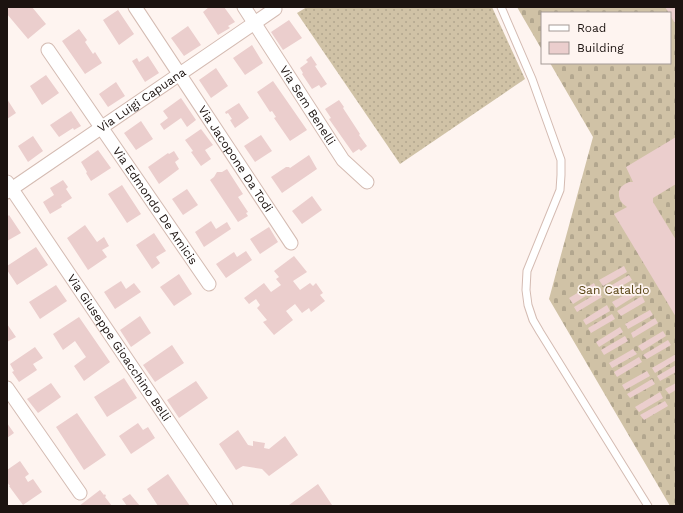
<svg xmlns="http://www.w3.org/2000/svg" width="683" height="513" font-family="'Work Sans',sans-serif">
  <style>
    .cemetery { fill: url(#cemetery-stones) }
    .garden { fill: url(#garden-dots) }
    .building { fill: #ebcecd }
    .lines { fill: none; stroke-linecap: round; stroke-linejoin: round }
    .lane-casing { stroke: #d4bbb2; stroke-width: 9 }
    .street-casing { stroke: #d4bbb2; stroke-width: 15 }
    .lane { stroke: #fff; stroke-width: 7 }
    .street { stroke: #fff; stroke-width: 13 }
    .labels { text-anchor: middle; stroke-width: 3.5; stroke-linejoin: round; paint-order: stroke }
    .street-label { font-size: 12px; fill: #1c1310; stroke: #fef4f0 }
    .park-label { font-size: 12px; fill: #574313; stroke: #fef4f0 }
  </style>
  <defs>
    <pattern id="cemetery-stones" width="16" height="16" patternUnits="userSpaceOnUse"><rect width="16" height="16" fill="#d0c2a6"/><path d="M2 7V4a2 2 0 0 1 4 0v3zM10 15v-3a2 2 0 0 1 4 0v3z" fill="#b2a68e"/></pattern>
    <pattern id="garden-dots" width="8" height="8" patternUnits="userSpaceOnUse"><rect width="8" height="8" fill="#d0c2a6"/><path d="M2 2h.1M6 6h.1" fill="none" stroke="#b2a68e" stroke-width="1.8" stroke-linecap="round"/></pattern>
  </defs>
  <rect width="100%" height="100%" fill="#fef4f0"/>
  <path class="cemetery" d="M 517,7 L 676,7 L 676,506 L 670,506 L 549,299 L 593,137 L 550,63 L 670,63 L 670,13 L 542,13 L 542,50 Z"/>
  <path class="garden" d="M 307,7 L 492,7 L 525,79 L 400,164 L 297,13 Z"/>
  <path class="building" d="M 7,7 L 32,7 L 46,24 L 28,39 L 7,14 Z
    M 209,7 L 224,7 L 235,22 L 228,26 L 230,28 L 218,35 L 203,12 Z
    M 665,7 L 676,7 L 676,25 L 670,15 L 670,13 L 669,13 Z
    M 118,10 L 134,34 L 119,45 L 103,20 Z
    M 289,20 L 302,38 L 283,50 L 271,32 Z
    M 188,26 L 201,45 L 184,56 L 171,38 Z
    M 79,29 L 87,40 L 85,42 L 93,54 L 95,52 L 102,63 L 85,74 L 62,41 Z
    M 252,45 L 263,63 L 245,75 L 233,58 Z
    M 148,56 L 159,73 L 145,82 L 132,61 L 137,58 L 139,62 Z
    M 311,56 L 317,65 L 315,66 L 327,84 L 321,88 L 319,85 L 312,89 L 302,74 L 303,73 L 300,68 L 308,62 L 306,60 Z
    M 216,68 L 228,86 L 211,98 L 199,80 Z
    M 46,75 L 59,93 L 42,105 L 30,86 Z
    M 273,81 L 307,130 L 290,141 L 274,118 L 276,117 L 272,111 L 270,112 L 257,92 Z
    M 116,82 L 125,96 L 108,107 L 99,94 Z
    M 181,98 L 196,120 L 187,127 L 181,118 L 164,130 L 160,124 L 168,118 L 163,111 Z
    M 7,99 L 16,113 L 7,119 Z
    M 339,100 L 344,107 L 343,108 L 360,134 L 359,135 L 367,146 L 361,151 L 359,149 L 353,153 L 329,119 L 331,118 L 325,109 Z
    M 239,103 L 249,118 L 235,128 L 230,120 L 232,119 L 228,113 L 226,114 L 225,112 Z
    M 71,111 L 81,126 L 74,130 L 73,128 L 59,137 L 50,125 Z
    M 141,121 L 153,139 L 136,150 L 124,133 Z
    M 201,129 L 213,145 L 205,150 L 211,159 L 201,166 L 191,152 L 193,151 L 185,140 Z
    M 261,135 L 272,151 L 255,162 L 244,146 Z
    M 33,136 L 43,151 L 28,162 L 18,146 Z
    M 676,137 L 676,184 L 653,198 L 653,202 L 676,240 L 676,317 L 614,214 L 627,207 L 623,204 L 620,200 L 619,196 L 619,191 L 621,187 L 625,184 L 629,182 L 633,182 L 626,167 Z
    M 98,150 L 111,168 L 91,181 L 86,173 L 87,172 L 81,162 Z
    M 174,151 L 179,159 L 175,162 L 179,169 L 159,184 L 148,167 L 168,153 L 169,154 Z
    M 309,155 L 317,169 L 282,193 L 271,177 L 286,167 L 289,167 L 290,168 Z
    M 227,169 L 243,194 L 238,197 L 248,212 L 246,213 L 248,216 L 238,222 L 210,180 L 214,177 L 217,172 L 222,172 Z
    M 63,180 L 68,187 L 66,189 L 72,198 L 61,205 L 62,207 L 50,214 L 43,202 L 54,195 L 50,188 Z
    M 122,185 L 141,214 L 127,223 L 108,194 Z
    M 187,189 L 198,205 L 183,215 L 172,199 Z
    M 312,196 L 322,210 L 302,224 L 292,211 Z
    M 9,215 L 21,233 L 7,241 L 7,217 Z
    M 211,221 L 216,229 L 227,222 L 231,229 L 204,247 L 195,232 Z
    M 85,225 L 97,242 L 104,237 L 109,246 L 102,250 L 107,257 L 88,270 L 67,238 Z
    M 269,227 L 278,242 L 260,254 L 250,239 Z
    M 154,233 L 166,251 L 156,257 L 160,263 L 152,269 L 136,245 Z
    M 36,247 L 48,265 L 17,285 L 7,270 L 7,266 Z
    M 246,251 L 252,260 L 226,278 L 216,264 L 234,252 L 237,257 Z
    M 294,256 L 307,272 L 293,281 L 300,290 L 310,283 L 313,286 L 316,283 L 323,293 L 320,295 L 325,301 L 311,312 L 309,308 L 302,313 L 295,304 L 286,311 L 293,320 L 274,335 L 263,322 L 267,320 L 257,308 L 260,305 L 256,299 L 249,304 L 244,298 L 264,283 L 271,292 L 281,285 L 276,279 L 279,277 L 274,271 Z
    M 624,266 L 627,272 L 603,286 L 599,280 Z
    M 179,274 L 192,294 L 174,306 L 160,287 Z
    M 629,275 L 632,280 L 608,294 L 605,289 Z
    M 121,281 L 126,289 L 134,283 L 141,292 L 115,309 L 104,292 Z
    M 594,283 L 597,289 L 573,304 L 569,298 Z
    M 56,285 L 67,301 L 40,319 L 29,302 Z
    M 637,288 L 640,293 L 616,308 L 612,302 Z
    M 599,292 L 602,297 L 577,312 L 574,307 Z
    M 642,296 L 645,302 L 621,316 L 617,311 Z
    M 607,305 L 610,311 L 586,325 L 583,320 Z
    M 650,310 L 653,315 L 628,329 L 625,324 Z
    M 612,314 L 615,319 L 591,333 L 588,328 Z
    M 140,316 L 151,333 L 131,347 L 120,330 Z
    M 79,317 L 110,362 L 84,381 L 74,366 L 86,357 L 75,341 L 63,350 L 53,334 Z
    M 655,318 L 658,323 L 633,338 L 631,333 Z
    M 7,324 L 16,337 L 7,342 Z
    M 620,327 L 623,332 L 599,347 L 596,342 Z
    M 663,331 L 666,336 L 642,351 L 638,346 Z
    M 625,336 L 628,341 L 604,355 L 601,350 Z
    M 668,340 L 671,345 L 647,359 L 643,355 Z
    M 172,345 L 184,363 L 155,382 L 143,365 Z
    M 35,347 L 43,358 L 33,364 L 37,370 L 19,382 L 12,372 L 14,371 L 10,364 Z
    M 633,349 L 637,354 L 612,368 L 609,363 Z
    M 676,354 L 676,360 L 655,373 L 652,368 Z
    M 639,357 L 642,362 L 617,377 L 614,372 Z
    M 676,365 L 676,372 L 660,381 L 657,376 Z
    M 647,371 L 650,376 L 625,390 L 622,385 Z
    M 124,378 L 137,398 L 107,417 L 94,397 Z
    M 652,379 L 655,384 L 630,398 L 627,394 Z
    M 196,381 L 208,398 L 179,418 L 167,400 Z
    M 51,383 L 61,397 L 38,413 L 27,399 Z
    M 676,383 L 676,390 L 669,394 L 665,389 Z
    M 660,392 L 663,398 L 639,412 L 635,407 Z
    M 665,401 L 668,406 L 644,420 L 640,415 Z
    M 77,413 L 106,455 L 84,470 L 56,427 Z
    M 7,423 L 14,433 L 7,438 Z
    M 138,423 L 143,430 L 148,427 L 155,438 L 131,454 L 119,436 Z
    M 238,430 L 248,445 L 253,446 L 253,441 L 265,443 L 264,448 L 269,449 L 285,436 L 298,455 L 269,476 L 262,469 L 243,466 L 236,470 L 219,444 Z
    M 20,461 L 29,474 L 25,477 L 28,482 L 33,479 L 42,492 L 23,505 L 9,486 L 10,486 L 7,482 L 7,470 Z
    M 168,474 L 190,506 L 158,506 L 147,489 Z
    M 318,484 L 332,505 L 330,506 L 290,506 L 289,505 Z
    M 100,490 L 104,495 L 105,494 L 106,496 L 105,497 L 112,506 L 79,506 Z
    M 130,494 L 140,506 L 127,506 L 122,499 Z"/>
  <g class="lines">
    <g class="lane-casing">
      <path id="lane" d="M 501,7 L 532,79 L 561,160 L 561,175 L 560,190 L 527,271 L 526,290 L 528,305 L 533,320 L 540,332 L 648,506"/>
    </g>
    <g class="street-casing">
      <g id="street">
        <path id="s1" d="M 135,7 L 291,243"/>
        <path id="s2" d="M 244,7 L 343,160 L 367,182"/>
        <path id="s3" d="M 48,50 L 209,284"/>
        <path id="s4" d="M 7,182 L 226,506"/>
        <path id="s5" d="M 7,192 L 275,9"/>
        <path d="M 7,388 L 80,493"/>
      </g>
    </g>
    <use href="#lane" class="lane"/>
    <use href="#street" class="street"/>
  </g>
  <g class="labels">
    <g class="street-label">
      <text dy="4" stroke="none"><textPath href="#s5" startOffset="163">Via Luigi Capuana</textPath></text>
      <text dy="4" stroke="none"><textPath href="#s2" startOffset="117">Via Sem Benelli</textPath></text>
      <text dy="4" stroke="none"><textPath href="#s1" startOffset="182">Via Jacopone Da Todi</textPath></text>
      <text dy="4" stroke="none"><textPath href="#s3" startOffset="189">Via Edmondo De Amicis</textPath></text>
      <text dy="4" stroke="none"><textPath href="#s4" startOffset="200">Via Giuseppe Gioacchino Belli</textPath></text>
    </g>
    <g class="park-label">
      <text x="614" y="294">San Cataldo</text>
    </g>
  </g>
  <rect width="683" height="513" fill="none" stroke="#1c1310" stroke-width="16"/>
  <rect x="541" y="12" width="130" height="52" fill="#fef4f0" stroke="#a49a96"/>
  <rect x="549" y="25" width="20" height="6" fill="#ffffff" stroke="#a49a96"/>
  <text x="577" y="32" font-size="12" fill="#1c1310">Road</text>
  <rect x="549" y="42" width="20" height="12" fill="#ebcecd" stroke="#a49a96"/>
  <text x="577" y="52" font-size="12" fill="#1c1310">Building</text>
</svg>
